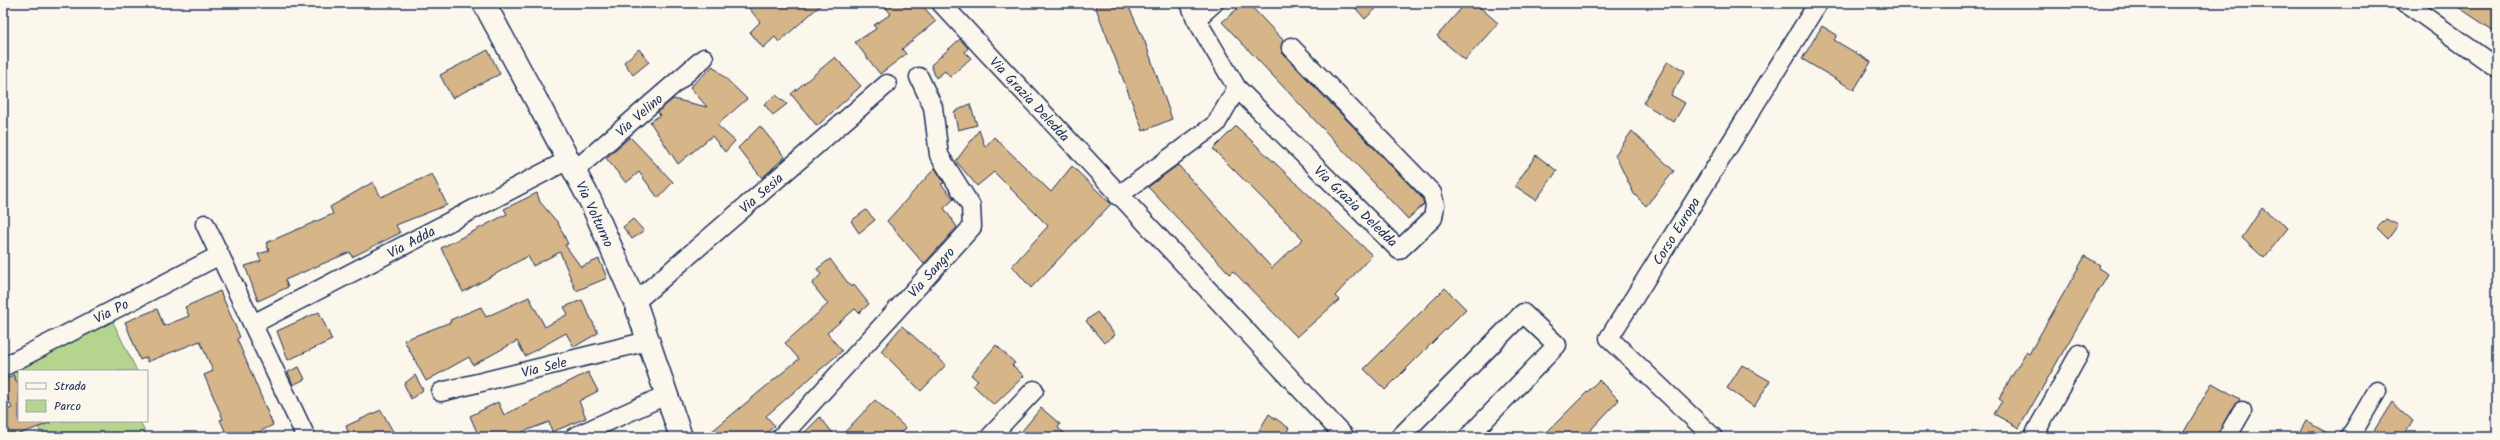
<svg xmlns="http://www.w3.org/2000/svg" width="2500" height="440" font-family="Kalam,sans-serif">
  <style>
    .green { fill: #b5d58e; stroke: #688276 }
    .building { fill: #d6b589; stroke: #1b2f5e }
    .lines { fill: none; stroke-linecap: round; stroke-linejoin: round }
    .minor-casing { stroke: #1b2f5e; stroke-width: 21 }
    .tertiary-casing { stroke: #1b2f5e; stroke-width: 25 }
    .minor { stroke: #fbf7ec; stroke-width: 18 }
    .tertiary { stroke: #fbf7ec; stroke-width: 22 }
    .labels { text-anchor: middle; stroke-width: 3.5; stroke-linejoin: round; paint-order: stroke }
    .street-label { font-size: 14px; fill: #1b2f5e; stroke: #fbf7ec }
  </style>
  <rect width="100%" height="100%" fill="#fbf7ec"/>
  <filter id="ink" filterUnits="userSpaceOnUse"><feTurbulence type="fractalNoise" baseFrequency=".025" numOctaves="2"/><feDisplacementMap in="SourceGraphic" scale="8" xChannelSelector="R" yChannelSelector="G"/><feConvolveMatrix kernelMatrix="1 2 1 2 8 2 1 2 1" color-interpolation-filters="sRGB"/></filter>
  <g filter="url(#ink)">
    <path class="green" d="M 106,308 L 137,371 L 19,371 L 19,387 L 5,357 Z
      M 35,421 L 140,421 L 147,437 L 30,437 L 41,433 Z"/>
    <path class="building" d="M 745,3 L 823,3 L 779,42 L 775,37 L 763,48 L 750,32 L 760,22 Z
      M 882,3 L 920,3 L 936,21 L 902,49 L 906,54 L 880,74 L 855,42 L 876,29 L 874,25 L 891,14 Z
      M 1094,3 L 1127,3 L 1145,42 L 1172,119 L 1143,131 Z
      M 1244,3 L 1248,3 L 1283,40 L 1281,49 L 1283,54 L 1422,198 L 1424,204 L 1408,219 L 1222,22 Z
      M 1351,3 L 1382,3 L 1365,19 Z
      M 1466,3 L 1475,3 L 1498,23 L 1465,60 L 1437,36 Z
      M 2452,3 L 2492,3 L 2497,6 L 2497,33 Z
      M 1822,26 L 1837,35 L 1834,40 L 1871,62 L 1854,90 L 1802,59 Z
      M 960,39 L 968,48 L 965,52 L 971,58 L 950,77 L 945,71 L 936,78 L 931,65 Z
      M 639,49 L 649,62 L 633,75 L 624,62 Z
      M 488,50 L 500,74 L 452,98 L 440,75 Z
      M 835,57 L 861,86 L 817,126 L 791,94 Z
      M 1668,61 L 1685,71 L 1671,95 L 1685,103 L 1674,122 L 1643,103 Z
      M 713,66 L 747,99 L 717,125 L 735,141 L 725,152 L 712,136 L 678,164 L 650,122 L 660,115 L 657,112 L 673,99 L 707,107 L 690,87 Z
      M 776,95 L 787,104 L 773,115 L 764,104 Z
      M 970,104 L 977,125 L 958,130 L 954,112 Z
      M 760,126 L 785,157 L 762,178 L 738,148 Z
      M 1236,126 L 1372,255 L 1335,296 L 1339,300 L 1297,337 L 1233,271 L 1230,274 L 1148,187 L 1178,165 L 1272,268 L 1303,239 L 1213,149 Z
      M 979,130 L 985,147 L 994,137 L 1051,192 L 1072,166 L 1111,204 L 1031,288 L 1012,266 L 1048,226 L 994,172 L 977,186 L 956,161 Z
      M 1632,131 L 1674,171 L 1646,206 L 1634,194 L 1615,155 Z
      M 630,137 L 673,182 L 658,198 L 639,172 L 626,183 L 606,158 Z
      M 1536,155 L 1557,171 L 1536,200 L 1515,186 Z
      M 935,168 L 944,183 L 941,184 L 954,199 L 944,208 L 957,227 L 924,264 L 887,221 Z
      M 432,174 L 447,205 L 396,225 L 400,233 L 352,257 L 350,252 L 285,280 L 288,287 L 258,301 L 245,266 L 261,261 L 258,254 L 269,251 L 266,243 L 333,214 L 330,207 L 373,182 L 381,197 Z
      M 537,193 L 540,202 L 558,223 L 568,244 L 565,245 L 581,267 L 599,259 L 607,278 L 576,291 L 560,252 L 533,266 L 528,256 L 463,292 L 441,248 L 507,214 L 504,209 Z
      M 2262,208 L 2288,228 L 2264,258 L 2242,238 Z
      M 866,210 L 875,220 L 859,233 L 851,221 Z
      M 633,219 L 644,231 L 632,239 L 623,227 Z
      M 2386,219 L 2398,225 L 2388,239 L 2377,228 Z
      M 2085,256 L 2100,265 L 2098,268 L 2108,274 L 2019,428 L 1994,414 L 2002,401 L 1999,399 L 2026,352 L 2029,354 Z
      M 830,259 L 851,287 L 854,285 L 869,304 L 859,313 L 855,309 L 827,333 L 842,351 L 766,416 L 775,426 L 761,437 L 705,437 L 799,359 L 785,343 L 828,304 L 812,284 L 821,274 L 817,269 Z
      M 1445,288 L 1466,309 L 1385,390 L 1364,369 Z
      M 220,291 L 240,337 L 237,339 L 273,425 L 249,437 L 228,437 L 220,420 L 223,419 L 204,375 L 213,371 L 200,341 L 147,362 L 147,357 L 140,360 L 125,322 L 157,309 L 164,326 L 189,316 L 185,307 Z
      M 529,297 L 545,327 L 568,314 L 564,307 L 582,300 L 598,333 L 574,347 L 566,333 L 525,356 L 517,341 L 473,365 L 469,357 L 426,381 L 404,340 L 451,322 L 450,320 L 481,307 L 486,317 Z
      M 319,312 L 332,340 L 288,360 L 277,331 Z
      M 1097,312 L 1115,335 L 1104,343 L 1086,321 Z
      M 902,326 L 946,365 L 921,391 L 881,351 Z
      M 996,345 L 1015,363 L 1012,365 L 1024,376 L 994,405 L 973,385 L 978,381 L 971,375 Z
      M 1742,365 L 1770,381 L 1754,407 L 1727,388 Z
      M 299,367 L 305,379 L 293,385 L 288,372 Z
      M 588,372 L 598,391 L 579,401 L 586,418 L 552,432 L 549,422 L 509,437 L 479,437 L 470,416 L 498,402 L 504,415 Z
      M 13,375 L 19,386 L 19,421 L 50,421 L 50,423 L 11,437 L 3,437 L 3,412 L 12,408 L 3,388 L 3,381 Z
      M 415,375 L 423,390 L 411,399 L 404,384 Z
      M 1599,380 L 1619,400 L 1584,437 L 1542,437 Z
      M 2212,383 L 2240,399 L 2238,402 L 2233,406 L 2217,437 L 2181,437 Z
      M 875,400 L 906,428 L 896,437 L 840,437 Z
      M 2392,402 L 2413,421 L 2403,437 L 2370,437 Z
      M 1041,408 L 1060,424 L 1058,428 L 1069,437 L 1017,437 Z
      M 381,410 L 396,437 L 350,437 L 346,426 Z
      M 1269,414 L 1289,428 L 1284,437 L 1255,437 Z
      M 820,417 L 836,437 L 800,437 Z
      M 2306,421 L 2334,437 L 2297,437 Z"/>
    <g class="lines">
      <g class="minor-casing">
        <path id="minor" d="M 941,3 L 1345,437
          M 1190,3 L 1196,19
          M 2406,3 L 2497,68
          M 1237,88 L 1399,250 L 1433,218 L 1435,205 L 1432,193 L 1291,47
          M 574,171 L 704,58
          M 1118,196 L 1216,124 L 1237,88 L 1196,19 L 1214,3
          M 205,224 L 306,437
          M 635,302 L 887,84
          M 253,324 L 568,160
          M 3,367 L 220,255
          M 441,392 L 648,341
          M 574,437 L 666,395
          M 781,437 L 972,227 L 971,206 L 939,155 L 933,107 L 919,77
          M 990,437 L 1034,390
          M 1400,437 L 1523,313 L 1557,345 L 1468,437
          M 1713,437 L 1609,338 L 1818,3
          M 2033,437 L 2079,354
          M 2227,437 L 2242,411
          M 2350,437 L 2377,391"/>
      </g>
      <g class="tertiary-casing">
        <path id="tertiary" d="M 484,3 L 591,202 L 635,302 L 681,437"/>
      </g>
      <use href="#minor" class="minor"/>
      <use href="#tertiary" class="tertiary"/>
    </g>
  </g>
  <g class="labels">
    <g class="street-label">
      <text transform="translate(1030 99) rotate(47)" y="5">Via Grazia Deledda</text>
      <text transform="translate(639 115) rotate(-41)" y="5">Via Velino</text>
      <text transform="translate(761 193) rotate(-41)" y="5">Via Sesia</text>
      <text transform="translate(1356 206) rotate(44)" y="5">Via Grazia Deledda</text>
      <text transform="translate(595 214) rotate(65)" y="5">Via Volturno</text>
      <text transform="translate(1676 231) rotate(-58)" y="5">Corso Europa</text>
      <text transform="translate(411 242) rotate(-28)" y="5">Via Adda</text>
      <text transform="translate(931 272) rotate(-48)" y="5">Via Sangro</text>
      <text transform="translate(111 311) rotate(-27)" y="5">Via Po</text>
      <text transform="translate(544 367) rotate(-14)" y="5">Via Sele</text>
    </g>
  </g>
  <rect width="2500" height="440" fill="none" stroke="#fbf7ec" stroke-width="16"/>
  <rect x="8" y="8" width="2484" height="424" fill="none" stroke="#1b2f5e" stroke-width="1.5" filter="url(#ink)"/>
  <rect x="18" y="370" width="130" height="52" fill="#fbf7ec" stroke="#a1a7b3"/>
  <rect x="26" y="383" width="20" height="6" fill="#fbf7ec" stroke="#a1a7b3"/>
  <text x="54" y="390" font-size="12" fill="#1b2f5e">Strada</text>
  <rect x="26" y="400" width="20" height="12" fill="#b5d58e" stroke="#a1a7b3"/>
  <text x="54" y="410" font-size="12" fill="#1b2f5e">Parco</text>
</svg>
